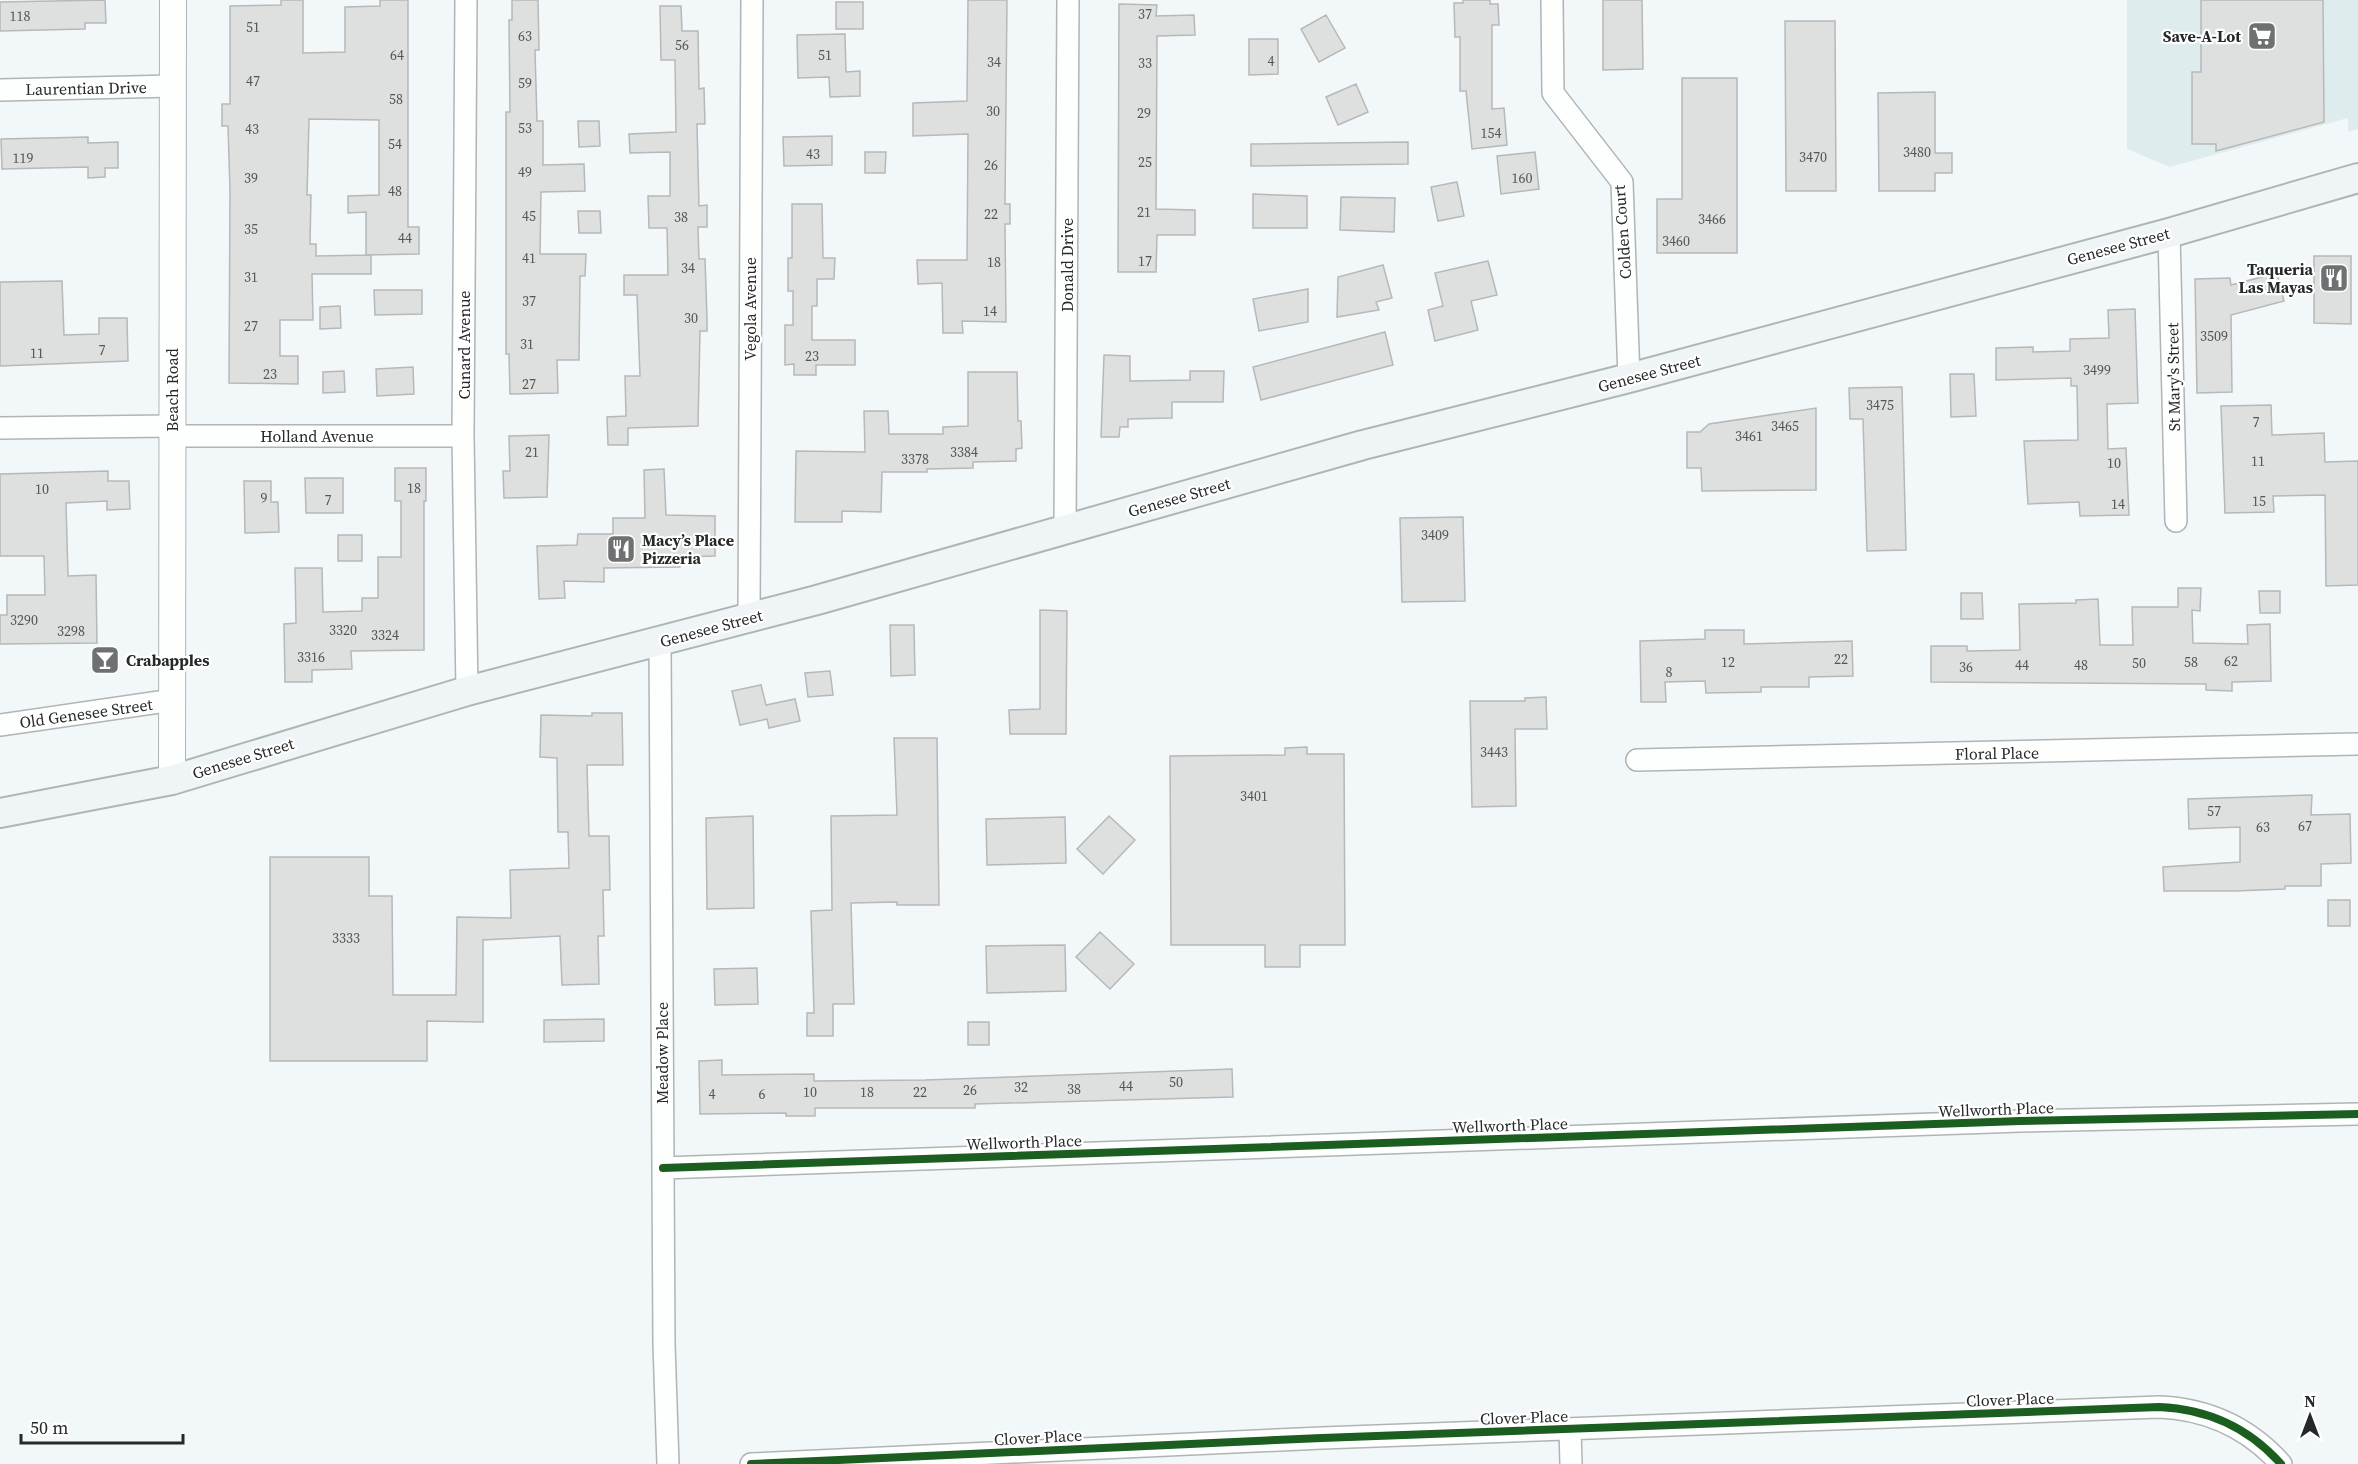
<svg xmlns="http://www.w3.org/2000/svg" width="2358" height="1464" font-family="'Source Serif 4',serif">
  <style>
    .built { fill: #deecee }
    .building { fill: #dedfdf; stroke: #b7b8b8; stroke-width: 1.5 }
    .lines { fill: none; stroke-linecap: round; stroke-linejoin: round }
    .minor-casing { stroke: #b0b4b5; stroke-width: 24 }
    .tertiary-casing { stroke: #b0b4b5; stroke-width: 28 }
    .secondary-casing { stroke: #b0b4b5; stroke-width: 32 }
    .minor { stroke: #fdfefe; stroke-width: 21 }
    .tertiary { stroke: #fdfefe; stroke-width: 26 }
    .secondary { stroke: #eff5f6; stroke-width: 28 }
    .cycleway-casing { stroke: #fff; stroke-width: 11 }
    .cycleway { stroke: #1b5e20; stroke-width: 8 }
    .labels { text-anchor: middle; stroke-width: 4.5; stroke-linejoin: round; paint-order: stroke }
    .number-label { font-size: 14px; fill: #535656 }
    .poi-label { font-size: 16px; font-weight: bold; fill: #252929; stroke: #fff; text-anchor: end }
    .street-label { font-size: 16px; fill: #252929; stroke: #fff }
  </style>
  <rect width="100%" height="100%" fill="#f2f8f9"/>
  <path class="built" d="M 2127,0 L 2358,0 L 2358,129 L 2348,132 L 2348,118 L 2170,167 L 2127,149 Z"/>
  <path class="building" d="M 105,0 L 106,23 L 85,23 L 85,29 L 0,31 L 0,2 Z
    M 281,0 L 303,0 L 303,53 L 345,52 L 345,7 L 380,6 L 380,0 L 408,0 L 408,227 L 419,227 L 419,254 L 366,255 L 366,212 L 348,213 L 348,196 L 379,195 L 379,120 L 309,119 L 307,195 L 311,195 L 310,244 L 316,244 L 316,256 L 371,255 L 371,274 L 312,274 L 313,320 L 280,320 L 280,356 L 298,356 L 298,384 L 229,383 L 230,191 L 228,126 L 222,126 L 222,104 L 230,104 L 230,6 L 281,5 Z
    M 512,0 L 538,0 L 539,50 L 535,50 L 537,121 L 543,121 L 543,165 L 584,164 L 585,191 L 541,192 L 540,254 L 586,254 L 585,276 L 580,276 L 579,360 L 557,360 L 558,393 L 510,394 L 509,354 L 506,354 L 506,112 L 510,112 L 509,20 L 512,20 Z
    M 968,0 L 1007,0 L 1005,204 L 1010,204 L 1010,224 L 1005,224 L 1006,322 L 962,321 L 963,333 L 943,333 L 942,283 L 918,284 L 917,260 L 967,260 L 968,134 L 913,136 L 913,103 L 967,101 Z
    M 1463,0 L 1490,0 L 1490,4 L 1498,4 L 1499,25 L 1492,25 L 1492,109 L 1504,108 L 1507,145 L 1472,149 L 1466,91 L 1460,91 L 1460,37 L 1455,37 L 1454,3 L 1463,3 Z
    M 1603,0 L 1642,0 L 1643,69 L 1603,70 Z
    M 2201,0 L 2323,0 L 2324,122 L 2216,151 L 2216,144 L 2192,144 L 2192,72 L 2201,72 Z
    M 836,2 L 863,2 L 863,29 L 836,29 Z
    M 1119,4 L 1157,5 L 1156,16 L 1194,15 L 1195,35 L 1157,36 L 1156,209 L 1195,210 L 1195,235 L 1157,235 L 1156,272 L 1118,272 Z
    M 660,6 L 681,6 L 682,31 L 698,31 L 699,89 L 704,88 L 705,124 L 697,124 L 699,206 L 707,205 L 707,227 L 698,227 L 699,259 L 705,259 L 707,318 L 707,331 L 700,331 L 698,426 L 628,428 L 628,445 L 608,445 L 607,417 L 626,416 L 625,376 L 640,376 L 637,295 L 624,295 L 624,275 L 668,275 L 667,228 L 649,228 L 648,196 L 670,196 L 670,152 L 630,153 L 629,134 L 676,132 L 675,60 L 661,60 Z
    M 1326,15 L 1345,48 L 1319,62 L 1301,29 Z
    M 1785,21 L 1835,21 L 1836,191 L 1786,191 Z
    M 845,34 L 846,72 L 860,71 L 860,96 L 830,97 L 829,77 L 798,78 L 797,35 Z
    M 1249,39 L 1278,39 L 1278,74 L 1249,75 Z
    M 1682,78 L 1737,78 L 1737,253 L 1657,253 L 1657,199 L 1682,199 Z
    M 1356,84 L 1368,112 L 1338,125 L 1326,97 Z
    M 1935,92 L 1935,153 L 1952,153 L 1952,173 L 1935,173 L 1935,191 L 1879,191 L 1878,93 Z
    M 578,121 L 599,121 L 600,146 L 579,147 Z
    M 832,136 L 832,165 L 784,166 L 783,137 Z
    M 88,137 L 88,143 L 118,142 L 118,168 L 105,168 L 105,177 L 88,178 L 88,167 L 2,169 L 1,139 Z
    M 1408,142 L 1408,164 L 1251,166 L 1251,144 Z
    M 865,152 L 886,152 L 885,173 L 865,173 Z
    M 1535,152 L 1539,189 L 1501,194 L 1497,156 Z
    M 1457,182 L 1464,216 L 1438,221 L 1431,187 Z
    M 1253,194 L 1307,196 L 1307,228 L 1253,228 Z
    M 1341,197 L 1395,198 L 1394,232 L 1340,230 Z
    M 792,204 L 822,204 L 823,258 L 835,258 L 834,279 L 817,279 L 817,306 L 812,306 L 812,340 L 855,340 L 855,365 L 816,365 L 816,375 L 794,375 L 794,364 L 785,365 L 785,325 L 793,325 L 793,291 L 788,291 L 788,258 L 792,258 Z
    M 578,211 L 600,211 L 601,233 L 579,233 Z
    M 2314,256 L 2351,256 L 2351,324 L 2314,323 Z
    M 1488,261 L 1497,295 L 1471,301 L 1478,330 L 1435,341 L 1428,310 L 1443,306 L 1435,273 Z
    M 1383,265 L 1392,298 L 1376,302 L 1379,310 L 1337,317 L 1338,277 Z
    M 2277,273 L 2284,301 L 2231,315 L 2232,392 L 2197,393 L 2195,279 L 2230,278 L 2231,285 Z
    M 62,281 L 64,335 L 99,334 L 99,318 L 127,318 L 128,361 L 0,366 L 0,282 Z
    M 1308,289 L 1308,322 L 1259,331 L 1253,299 Z
    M 374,290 L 422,290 L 422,314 L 375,315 Z
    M 340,306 L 341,328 L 320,329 L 320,307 Z
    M 2135,309 L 2138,403 L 2107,404 L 2108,449 L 2126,448 L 2129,515 L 2080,516 L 2079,502 L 2028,504 L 2024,441 L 2078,440 L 2077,386 L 2071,386 L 2071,378 L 1996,380 L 1996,348 L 2033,347 L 2033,352 L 2070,351 L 2070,339 L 2109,338 L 2108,310 Z
    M 1385,332 L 1393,365 L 1261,400 L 1253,367 Z
    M 1104,355 L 1130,356 L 1130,381 L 1190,380 L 1190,371 L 1224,371 L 1223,402 L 1172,402 L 1172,418 L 1128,419 L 1128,427 L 1120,427 L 1119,437 L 1101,437 Z
    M 413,367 L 414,394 L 377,396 L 376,369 Z
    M 344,371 L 345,392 L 323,393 L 323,372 Z
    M 968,372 L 1017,372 L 1018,421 L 1021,421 L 1022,448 L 1016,449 L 1016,461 L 973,462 L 973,468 L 927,469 L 927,472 L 882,472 L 881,512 L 842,511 L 842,522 L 795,522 L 796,451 L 865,452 L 864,411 L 888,411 L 889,434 L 943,434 L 943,427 L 968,426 Z
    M 1950,374 L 1974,374 L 1976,416 L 1951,417 Z
    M 1902,387 L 1906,550 L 1867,551 L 1863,419 L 1850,419 L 1849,388 Z
    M 2271,405 L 2272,435 L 2324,433 L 2325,462 L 2358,461 L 2358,585 L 2326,586 L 2325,495 L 2273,496 L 2274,512 L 2225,513 L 2221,406 Z
    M 1816,408 L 1816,490 L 1702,491 L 1701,468 L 1687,468 L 1687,432 L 1700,432 L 1709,424 Z
    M 549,435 L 547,497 L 504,498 L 503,471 L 510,471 L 509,436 Z
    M 395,468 L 426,468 L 426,501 L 424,501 L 424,650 L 351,651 L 352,669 L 312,670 L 312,682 L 285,682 L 284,624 L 296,623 L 295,568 L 322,568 L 323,612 L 362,611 L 362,598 L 378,598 L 378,557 L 401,557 L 401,501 L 395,501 Z
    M 664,469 L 666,515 L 715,516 L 715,556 L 680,557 L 680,567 L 604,568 L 604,582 L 564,581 L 565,598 L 539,599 L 537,546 L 577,545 L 578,534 L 613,534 L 613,518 L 645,518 L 644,470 Z
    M 108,471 L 108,481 L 129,481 L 130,509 L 107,510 L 107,501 L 66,503 L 68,576 L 96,575 L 97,643 L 0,644 L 0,615 L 7,615 L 7,595 L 45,595 L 44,556 L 0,556 L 0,474 Z
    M 305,478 L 343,478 L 343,513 L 306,513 Z
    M 244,481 L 271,481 L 271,502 L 278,502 L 279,532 L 245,533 Z
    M 1463,517 L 1465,601 L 1402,602 L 1400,518 Z
    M 338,535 L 362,535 L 362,561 L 338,561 Z
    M 2178,588 L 2201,588 L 2200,611 L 2192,610 L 2193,643 L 2248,644 L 2247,625 L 2270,624 L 2271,681 L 2232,682 L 2232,691 L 2206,690 L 2206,684 L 1931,682 L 1931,646 L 1967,646 L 1967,651 L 2020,650 L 2019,604 L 2076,603 L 2076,600 L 2098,599 L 2100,645 L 2133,645 L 2132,607 L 2178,607 Z
    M 2259,591 L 2280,591 L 2280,613 L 2260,613 Z
    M 1961,593 L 1982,593 L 1983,619 L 1961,619 Z
    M 1040,610 L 1067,611 L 1066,734 L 1010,734 L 1009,710 L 1040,709 Z
    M 890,625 L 914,625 L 915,675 L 891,676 Z
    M 1705,630 L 1744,630 L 1744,644 L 1852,641 L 1853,676 L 1809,677 L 1809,687 L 1761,687 L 1761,692 L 1706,693 L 1705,681 L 1665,682 L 1666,702 L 1641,702 L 1640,641 L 1705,639 Z
    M 830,671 L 833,695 L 808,697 L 805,673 Z
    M 761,685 L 766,705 L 795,699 L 800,721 L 769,728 L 767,719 L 740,725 L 732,691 Z
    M 1546,697 L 1547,729 L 1515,729 L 1516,806 L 1472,807 L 1470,701 L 1525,701 L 1525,698 Z
    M 592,713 L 622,713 L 623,765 L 587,765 L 589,836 L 609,836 L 610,890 L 603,890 L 604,936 L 598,936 L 599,984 L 562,985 L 560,936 L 483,940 L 483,1022 L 427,1021 L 427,1061 L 270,1061 L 270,857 L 369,857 L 369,896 L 392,896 L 393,995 L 456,995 L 457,917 L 511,918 L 510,870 L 569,868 L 568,832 L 558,832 L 557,758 L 540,757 L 541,715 L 592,716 Z
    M 894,738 L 937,738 L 939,905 L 897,905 L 897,902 L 851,903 L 854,1004 L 833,1004 L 833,1036 L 807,1036 L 807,1013 L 814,1013 L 811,911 L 832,910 L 831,816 L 897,815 Z
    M 1307,747 L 1307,754 L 1344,754 L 1345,945 L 1300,945 L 1300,967 L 1265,967 L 1265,945 L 1171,945 L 1170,756 L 1285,755 L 1285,748 Z
    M 2312,795 L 2311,815 L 2350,814 L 2351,863 L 2321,864 L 2321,886 L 2285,886 L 2285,889 L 2235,891 L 2164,891 L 2163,867 L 2240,862 L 2240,827 L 2189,829 L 2188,799 Z
    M 753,816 L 754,908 L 707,909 L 706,818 Z
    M 1109,816 L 1135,840 L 1103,874 L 1077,849 Z
    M 1065,817 L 1066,863 L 987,865 L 986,819 Z
    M 2328,900 L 2350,900 L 2350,926 L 2328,926 Z
    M 1100,932 L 1134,964 L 1110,989 L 1076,957 Z
    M 1065,945 L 1066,991 L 987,993 L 986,946 Z
    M 757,968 L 758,1004 L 715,1005 L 714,969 Z
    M 604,1019 L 604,1041 L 544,1042 L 544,1020 Z
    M 968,1022 L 989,1022 L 989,1045 L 968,1045 Z
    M 722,1060 L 722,1075 L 814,1074 L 814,1081 L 925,1080 L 1232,1069 L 1233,1097 L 975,1104 L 975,1108 L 815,1108 L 815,1116 L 786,1116 L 786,1113 L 700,1114 L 699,1061 Z"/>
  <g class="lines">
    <g class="minor-casing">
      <path id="minor" d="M 466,0 L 463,436 L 467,691
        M 1552,0 L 1553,93 L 1622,182 L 1629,378
        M 0,90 L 173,86
        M 2169,233 L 2176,521
        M 0,428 L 171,426
        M 171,436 L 463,436
        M 1065,530 L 1068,0
        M 749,618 L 752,0
        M 660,642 L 664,1344 L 668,1464
        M 0,725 L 173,700
        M 1637,760 L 2358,744
        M 663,1168 L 2020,1121 L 2358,1114
        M 1570,1429 L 1571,1464
        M 751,1464 L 1322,1438 L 2159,1407 C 2208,1409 2248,1427 2281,1464"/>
    </g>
    <g class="tertiary-casing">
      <path id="tertiary" d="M 172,780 L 173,0"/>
    </g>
    <g class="secondary-casing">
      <path id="secondary" d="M 0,813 L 172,780 L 467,691 L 817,600 L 1363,445 L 1629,378 L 2169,233 L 2358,178"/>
    </g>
    <use href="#minor" class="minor"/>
    <use href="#tertiary" class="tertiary"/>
    <use href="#secondary" class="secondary"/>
    <g class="cycleway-casing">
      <path id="cycleway" d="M 663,1168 L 2020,1121 L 2358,1114
        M 751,1464 L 1322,1438 L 2159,1407 C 2208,1409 2248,1427 2281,1464"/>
    </g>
    <use href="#cycleway" class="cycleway"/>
  </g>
  <defs>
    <g id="supermarket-square" transform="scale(1.5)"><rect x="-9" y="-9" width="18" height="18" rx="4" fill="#6d7172" stroke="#fff"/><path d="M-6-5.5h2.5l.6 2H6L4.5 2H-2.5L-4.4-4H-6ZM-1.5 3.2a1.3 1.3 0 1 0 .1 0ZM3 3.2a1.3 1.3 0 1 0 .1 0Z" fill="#fff"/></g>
    <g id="restaurant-square" transform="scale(1.5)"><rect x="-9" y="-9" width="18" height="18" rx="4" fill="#6d7172" stroke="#fff"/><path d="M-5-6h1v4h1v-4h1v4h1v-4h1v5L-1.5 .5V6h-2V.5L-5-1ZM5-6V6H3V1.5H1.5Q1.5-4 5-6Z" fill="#fff"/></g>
    <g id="bar-square" transform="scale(1.5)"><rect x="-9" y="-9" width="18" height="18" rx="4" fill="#6d7172" stroke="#fff"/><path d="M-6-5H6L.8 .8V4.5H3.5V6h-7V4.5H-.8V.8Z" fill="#fff"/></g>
  </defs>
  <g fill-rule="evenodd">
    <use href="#supermarket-square" x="2262" y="36"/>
    <use href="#restaurant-square" x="2334" y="278"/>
    <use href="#restaurant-square" x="621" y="549"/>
    <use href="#bar-square" x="105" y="660"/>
  </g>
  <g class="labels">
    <g class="number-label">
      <text x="1145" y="19">37</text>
      <text x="20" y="21">118</text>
      <text x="253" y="32">51</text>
      <text x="525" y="41">63</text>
      <text x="682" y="50">56</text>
      <text x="397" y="60">64</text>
      <text x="825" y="60">51</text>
      <text x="1271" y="66">4</text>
      <text x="994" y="67">34</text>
      <text x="1145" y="68">33</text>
      <text x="253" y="86">47</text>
      <text x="525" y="88">59</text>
      <text x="396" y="104">58</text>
      <text x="993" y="116">30</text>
      <text x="1144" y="118">29</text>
      <text x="525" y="133">53</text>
      <text x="252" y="134">43</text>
      <text x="1491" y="138">154</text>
      <text x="395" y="149">54</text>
      <text x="1917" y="157">3480</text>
      <text x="813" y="159">43</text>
      <text x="1813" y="162">3470</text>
      <text x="23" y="163">119</text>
      <text x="1145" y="167">25</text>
      <text x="991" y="170">26</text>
      <text x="525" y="177">49</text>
      <text x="251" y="183">39</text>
      <text x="1522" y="183">160</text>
      <text x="395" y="196">48</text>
      <text x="1144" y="217">21</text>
      <text x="991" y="219">22</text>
      <text x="529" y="221">45</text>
      <text x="681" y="222">38</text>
      <text x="1712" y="224">3466</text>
      <text x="251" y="234">35</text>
      <text x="405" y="243">44</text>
      <text x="1676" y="246">3460</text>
      <text x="529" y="263">41</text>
      <text x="1145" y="266">17</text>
      <text x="994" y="267">18</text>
      <text x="688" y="273">34</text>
      <text x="251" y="282">31</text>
      <text x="529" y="306">37</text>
      <text x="990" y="316">14</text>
      <text x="691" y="323">30</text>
      <text x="251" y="331">27</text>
      <text x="2214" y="341">3509</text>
      <text x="527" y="349">31</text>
      <text x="102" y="355">7</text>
      <text x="37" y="358">11</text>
      <text x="812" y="361">23</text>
      <text x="2097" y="375">3499</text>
      <text x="270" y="379">23</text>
      <text x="529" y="389">27</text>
      <text x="1880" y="410">3475</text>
      <text x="2256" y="427">7</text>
      <text x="1785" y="431">3465</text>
      <text x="1749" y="441">3461</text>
      <text x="532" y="457">21</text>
      <text x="964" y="457">3384</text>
      <text x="915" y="464">3378</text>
      <text x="2258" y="466">11</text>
      <text x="2114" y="468">10</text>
      <text x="414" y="493">18</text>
      <text x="42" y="494">10</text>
      <text x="264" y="503">9</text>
      <text x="328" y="505">7</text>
      <text x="2259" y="506">15</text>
      <text x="2118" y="509">14</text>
      <text x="1435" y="540">3409</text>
      <text x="24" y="625">3290</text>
      <text x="343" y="635">3320</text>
      <text x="71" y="636">3298</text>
      <text x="385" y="640">3324</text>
      <text x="311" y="662">3316</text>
      <text x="1841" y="664">22</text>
      <text x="2231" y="666">62</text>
      <text x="1728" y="667">12</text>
      <text x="2191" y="667">58</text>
      <text x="2139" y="668">50</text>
      <text x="2022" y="670">44</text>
      <text x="2081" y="670">48</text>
      <text x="1966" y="672">36</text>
      <text x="1669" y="677">8</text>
      <text x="1494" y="757">3443</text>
      <text x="1254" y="801">3401</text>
      <text x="2214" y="816">57</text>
      <text x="2305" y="831">67</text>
      <text x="2263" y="832">63</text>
      <text x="346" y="943">3333</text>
      <text x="1176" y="1087">50</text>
      <text x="1126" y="1091">44</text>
      <text x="1021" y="1092">32</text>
      <text x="1074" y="1094">38</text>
      <text x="970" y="1095">26</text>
      <text x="810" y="1097">10</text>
      <text x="867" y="1097">18</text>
      <text x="920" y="1097">22</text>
      <text x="712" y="1099">4</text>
      <text x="762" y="1099">6</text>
    </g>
    <g class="poi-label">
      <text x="2241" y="42">Save-A-Lot</text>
      <text x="2313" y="275">Taqueria<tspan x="2313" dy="18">Las Mayas</tspan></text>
      <text x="642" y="546" text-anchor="start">Macy’s Place<tspan x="642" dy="18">Pizzeria</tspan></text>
      <text x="126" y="666" text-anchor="start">Crabapples</text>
    </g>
    <g class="street-label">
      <text transform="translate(86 88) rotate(-1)" y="6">Laurentian Drive</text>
      <text transform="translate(1622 232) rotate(-94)" y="6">Colden Court</text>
      <text transform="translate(2118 246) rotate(-15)" y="6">Genesee Street</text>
      <text transform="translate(1067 265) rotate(-90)" y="6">Donald Drive</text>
      <text transform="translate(750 309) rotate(-90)" y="6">Vegola Avenue</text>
      <text transform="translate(464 345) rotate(-90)" y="6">Cunard Avenue</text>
      <text transform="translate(1649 373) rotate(-15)" y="6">Genesee Street</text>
      <text transform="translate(2173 377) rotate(-91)" y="6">St Mary's Street</text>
      <text transform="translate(172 390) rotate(-90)" y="6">Beach Road</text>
      <text x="317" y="442">Holland Avenue</text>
      <text transform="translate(1179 497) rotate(-16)" y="6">Genesee Street</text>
      <text transform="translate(711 628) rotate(-15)" y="6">Genesee Street</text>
      <text transform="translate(86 713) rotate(-8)" y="6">Old Genesee Street</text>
      <text transform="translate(1997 753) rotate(-1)" y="6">Floral Place</text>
      <text transform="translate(243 758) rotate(-17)" y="6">Genesee Street</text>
      <text transform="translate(662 1053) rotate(-90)" y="6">Meadow Place</text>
      <text transform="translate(1996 1109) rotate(-2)" y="6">Wellworth Place</text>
      <text transform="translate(1510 1125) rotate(-2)" y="6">Wellworth Place</text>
      <text transform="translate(1024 1142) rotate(-2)" y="6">Wellworth Place</text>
      <text transform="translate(2010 1399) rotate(-2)" y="6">Clover Place</text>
      <text transform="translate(1524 1417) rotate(-2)" y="6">Clover Place</text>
      <text transform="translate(1038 1437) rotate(-3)" y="6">Clover Place</text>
    </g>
  </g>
  <g transform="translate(2310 1416)" stroke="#ffffff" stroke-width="4.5" paint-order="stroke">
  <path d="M0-4.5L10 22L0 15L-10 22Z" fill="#252929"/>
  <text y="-9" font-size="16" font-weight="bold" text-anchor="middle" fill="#252929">N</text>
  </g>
  <path d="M21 1434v9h162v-9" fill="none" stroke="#252929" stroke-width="3"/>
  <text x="30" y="1434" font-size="18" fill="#252929" stroke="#ffffff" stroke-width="4.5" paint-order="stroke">50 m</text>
</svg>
